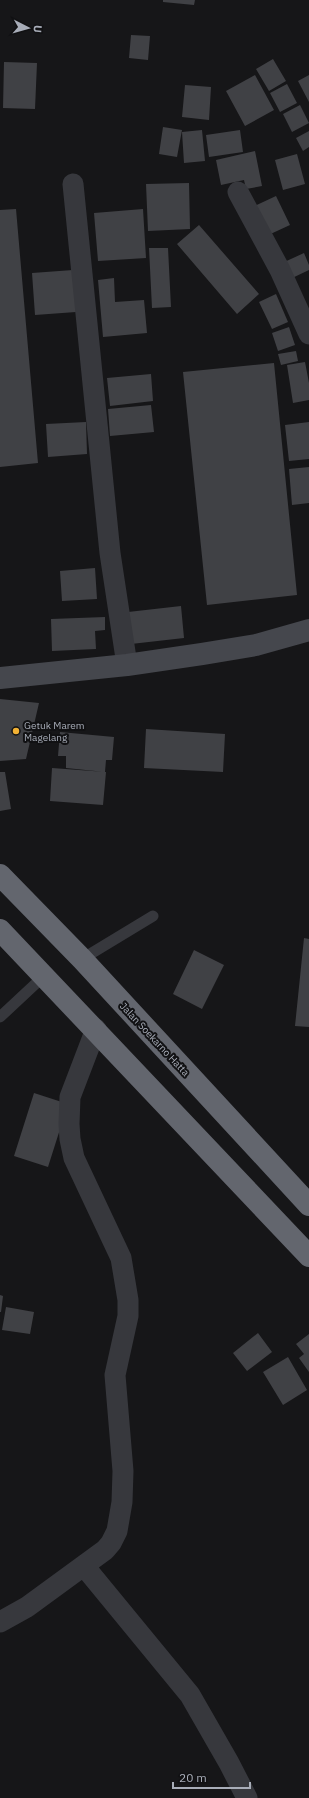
<svg xmlns="http://www.w3.org/2000/svg" width="309" height="1798" font-family="'IBM Plex Sans',sans-serif">
  <style>
    .building { fill: #404145 }
    .lines { fill: none; stroke-linecap: round; stroke-linejoin: round }
    .lane { stroke: #37383d; stroke-width: 11 }
    .street { stroke: #37383d; stroke-width: 21 }
    .secondary { stroke: #45474d; stroke-width: 22 }
    .highway { stroke: #63666e; stroke-width: 22 }
    .poi-dot { fill: #f2b134; stroke: #111113; stroke-width: 1.5 }
    .labels { text-anchor: middle; stroke-width: 4; stroke-linejoin: round; paint-order: stroke }
    .poi-label { font-size: 10px; fill: #a8adb8; stroke: #111113; text-anchor: start }
    .street-label { font-size: 10px; fill: #a8adb8; stroke: #111113 }
  </style>
  <rect width="100%" height="100%" fill="#161618"/>
  <path class="building" d="M 163,0 L 195,0 L 194,5 L 163,2 Z
    M 131,35 L 150,36 L 148,60 L 129,58 Z
    M 273,59 L 286,81 L 269,91 L 256,69 Z
    M 4,62 L 37,63 L 35,109 L 3,108 Z
    M 255,75 L 274,110 L 245,126 L 226,91 Z
    M 309,75 L 309,102 L 298,81 Z
    M 287,84 L 297,103 L 280,112 L 270,93 Z
    M 185,85 L 211,87 L 209,120 L 182,117 Z
    M 300,105 L 309,123 L 292,132 L 283,114 Z
    M 163,127 L 182,130 L 177,157 L 159,154 Z
    M 202,130 L 205,161 L 184,163 L 182,132 Z
    M 240,130 L 243,152 L 209,157 L 206,135 Z
    M 309,131 L 309,147 L 303,151 L 296,138 Z
    M 255,151 L 262,186 L 246,189 L 244,180 L 221,185 L 216,160 Z
    M 297,154 L 305,184 L 283,190 L 275,160 Z
    M 189,183 L 190,229 L 148,231 L 146,184 Z
    M 276,196 L 290,225 L 264,237 L 250,208 Z
    M 16,209 L 38,463 L 0,467 L 0,210 Z
    M 143,209 L 146,258 L 98,261 L 94,213 Z
    M 199,225 L 259,294 L 237,314 L 177,244 Z
    M 149,248 L 168,248 L 171,307 L 152,308 Z
    M 304,253 L 309,265 L 309,270 L 288,280 L 280,264 Z
    M 73,270 L 76,312 L 35,315 L 32,273 Z
    M 114,278 L 115,302 L 144,300 L 147,333 L 103,337 L 98,280 Z
    M 276,294 L 288,322 L 272,329 L 259,302 Z
    M 289,327 L 295,345 L 278,351 L 272,333 Z
    M 296,351 L 298,361 L 281,365 L 278,354 Z
    M 305,362 L 309,383 L 309,400 L 293,403 L 287,365 Z
    M 274,363 L 297,595 L 207,605 L 183,372 Z
    M 151,374 L 153,401 L 110,406 L 107,378 Z
    M 151,405 L 154,432 L 110,436 L 108,409 Z
    M 86,422 L 87,454 L 48,457 L 46,424 Z
    M 309,422 L 309,459 L 289,461 L 285,425 Z
    M 309,467 L 309,503 L 292,505 L 289,469 Z
    M 95,568 L 97,599 L 62,601 L 60,571 Z
    M 181,606 L 184,638 L 131,644 L 128,612 Z
    M 105,617 L 105,630 L 95,631 L 96,649 L 52,651 L 51,619 Z
    M 0,699 L 39,703 L 26,759 L 0,761 Z
    M 146,729 L 225,734 L 223,772 L 144,768 Z
    M 60,732 L 114,737 L 112,760 L 106,760 L 105,772 L 66,768 L 66,756 L 58,756 Z
    M 52,768 L 106,772 L 103,805 L 50,801 Z
    M 0,772 L 5,772 L 11,809 L 0,811 Z
    M 304,938 L 309,939 L 309,1027 L 295,1026 Z
    M 194,950 L 224,965 L 202,1009 L 173,994 Z
    M 34,1093 L 68,1104 L 48,1167 L 14,1156 Z
    M 0,1295 L 3,1296 L 1,1312 L 0,1312 Z
    M 6,1307 L 34,1312 L 30,1334 L 2,1330 Z
    M 258,1333 L 272,1352 L 247,1371 L 233,1353 Z
    M 309,1334 L 309,1372 L 299,1358 L 304,1354 L 296,1344 Z
    M 288,1357 L 307,1390 L 283,1405 L 263,1372 Z"/>
  <g class="lines">
    <path class="lane" d="M 82,959 L 153,916
      M 0,1017 L 45,975"/>
    <path class="street" d="M 73,184 L 110,553 L 127,665
      M 238,192 L 280,270 L 309,334
      M 84,1566 L 190,1695 L 229,1763 L 247,1798
      M 0,1622 L 27,1607 L 105,1550 L 111,1543 L 117,1531 L 122,1502 L 123,1471 L 115,1375 L 128,1316 L 128,1300 L 121,1258 L 74,1158 L 70,1139 L 69,1124 L 70,1097 L 96,1029"/>
    <path class="secondary" d="M 0,678 L 127,665 L 202,654 L 256,645 L 309,630"/>
    <path class="highway" d="M 0,875 L 82,959 L 309,1205
      M 0,930 L 309,1256"/>
  </g>
  <circle class="poi-dot" cx="16" cy="731" r="4"/>
  <g class="labels">
    <g class="poi-label">
      <text x="24" y="729">Getuk Marem<tspan x="24" dy="12">Magelang</tspan></text>
    </g>
    <g class="street-label">
      <text transform="translate(155 1039) rotate(47)" y="4">Jalan Soekarno Hatta</text>
    </g>
  </g>
  <g transform="translate(28 28) rotate(96)" stroke="#111113" stroke-width="3" paint-order="stroke">
  <path d="M0-3L7 15L0 10L-7 15Z" fill="#a8adb8"/>
  <text y="-6" font-size="11" font-weight="bold" text-anchor="middle" fill="#a8adb8">U</text>
  </g>
  <path d="M173 1782v6h77v-6" fill="none" stroke="#a8adb8" stroke-width="2"/>
  <text x="179" y="1782" font-size="12" fill="#a8adb8" stroke="#111113" stroke-width="3" paint-order="stroke">20 m</text>
</svg>
